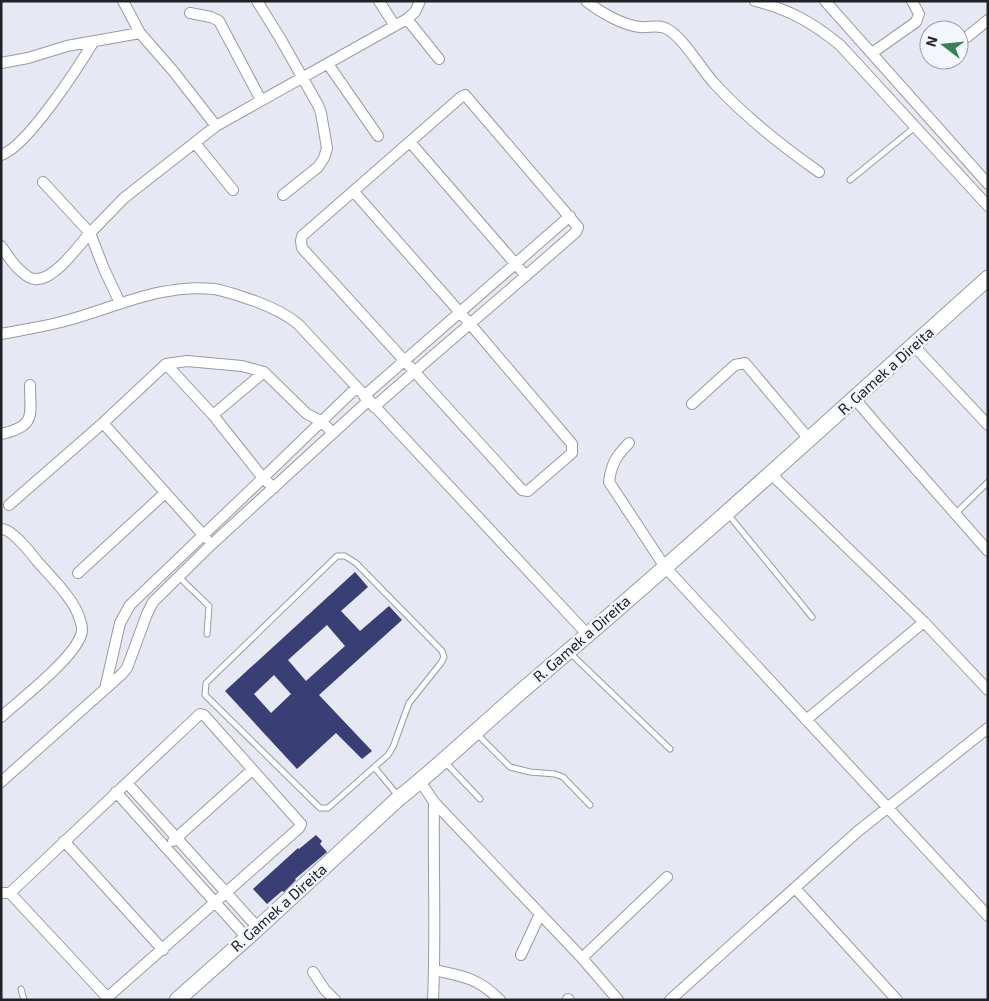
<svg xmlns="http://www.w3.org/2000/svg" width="989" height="1001" font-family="'Exo 2',sans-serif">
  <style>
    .building { fill: #393e74; fill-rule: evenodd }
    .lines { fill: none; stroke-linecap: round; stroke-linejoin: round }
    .service-casing { stroke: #999aa4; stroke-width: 7 }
    .minor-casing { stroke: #999aa4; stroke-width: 12 }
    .secondary-casing { stroke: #999aa4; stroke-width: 17 }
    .service { stroke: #fff; stroke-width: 5 }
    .minor { stroke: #fff; stroke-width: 10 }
    .secondary { stroke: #fff; stroke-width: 15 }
    .labels { text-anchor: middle; stroke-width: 5; stroke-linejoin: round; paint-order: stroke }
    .street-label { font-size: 15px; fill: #202125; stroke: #f4f6fe }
  </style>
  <rect width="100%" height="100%" fill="#e6e8f3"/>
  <path class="building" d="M 355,572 L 368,587 L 341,611 L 360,631 L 389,606 L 402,620 L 319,695 L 372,751 L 362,759 L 336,733 L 297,769 L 225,691 ZM 327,625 L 345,646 L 306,681 L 288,660 ZM 274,675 L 291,694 L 271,713 L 254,694 Z
    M 316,835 L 322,841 L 320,844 L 327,852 L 295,879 L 296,880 L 284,892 L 282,891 L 267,904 L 253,889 L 298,848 L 299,849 Z"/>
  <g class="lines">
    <g class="service-casing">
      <path id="service" d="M 850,180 L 915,127
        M 727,513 L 812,617
        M 955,514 L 988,482
        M 337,556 L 345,556 L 356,563 L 442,651 L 444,657 L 441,663 L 409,703 L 393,747 L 388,755 L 328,808 L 320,808 L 205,695 L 206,683 Z
        M 179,577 L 209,606 L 207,634
        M 569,652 L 670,749
        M 477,734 L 510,767 L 530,772 L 555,774 L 563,777 L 590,805
        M 445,762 L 480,799
        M 375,768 L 399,797
        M 21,989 L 24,1000"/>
    </g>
    <g class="minor-casing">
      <path id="minor" d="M 123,1 L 140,33 L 174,72 L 216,126
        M 257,1 L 280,38 L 318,105 L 321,113 L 327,148 L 324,158 L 318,167 L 283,195
        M 379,1 L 395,26
        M 586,1 C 600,12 622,25 640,27 C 649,28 659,24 667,29 C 683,37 701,69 714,83 C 745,117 782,146 819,172
        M 755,1 C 789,9 813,23 840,45 L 988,206
        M 825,1 L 988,184
        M 190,13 L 211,17 L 219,21 L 261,100
        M 407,19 L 439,59
        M 967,37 L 988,20
        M 872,53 L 916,22 L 919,14 L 912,1
        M 1,63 L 28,58 L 67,46 L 140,33
        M 328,64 L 378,136
        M 410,142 L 526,276
        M 195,143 L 233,190
        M 1,155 C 27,147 79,66 94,41
        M 354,192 L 471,325 L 572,444 L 572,453 L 528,491 L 522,490 L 302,248 L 301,241 L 302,236 L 461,97 L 465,95 L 578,227 L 576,232 C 509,291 441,348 374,407
        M 1,246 C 7,254 13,265 21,271 C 25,275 32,280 38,279 C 57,277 78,246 90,233 L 43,182
        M 120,303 L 104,269 L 90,233 L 124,198 L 216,126 L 407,19 L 415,12 L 420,1
        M 1,334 C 21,330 42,327 61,322 C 112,309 161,283 214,289 C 227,291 242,297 255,301 C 271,307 285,313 298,324 L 588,635
        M 913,345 L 988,425
        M 166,364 L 213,415 L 263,478 L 274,488
        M 364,396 L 570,216
        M 855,399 L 878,426 L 988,551
        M 692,404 L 735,365 L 745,363 L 809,439
        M 213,415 L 264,372
        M 103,423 L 206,538
        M 1,434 C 37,426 30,415 30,385
        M 629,443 C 617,455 611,464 609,482 L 665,567 L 988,916
        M 771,474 L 924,622 L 988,690
        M 9,505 L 103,423 L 166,364 L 187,361 L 242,366 L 264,372 L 307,414 L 321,421 L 333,433
        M 1,529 C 11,528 31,553 37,561 C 51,577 75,600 80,620 C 82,625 83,630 81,635 C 73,659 21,699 1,717
        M 78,573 L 165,493
        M 105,689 L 120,623 L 130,605 L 263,478 L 356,388
        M 806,720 L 924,622
        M 420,781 L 434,802 L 582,958 L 618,1000
        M 1,782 L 122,674 L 127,668 L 147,614 L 153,602 L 212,544 L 368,401
        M 127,783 L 258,928
        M 116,792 L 247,938
        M 64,841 L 163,950
        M 173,841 L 252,770
        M 795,888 L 897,1000
        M 1,893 L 10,893 L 200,714 L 204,715 L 301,824 L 299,828 L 109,996 L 105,995 L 10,893
        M 521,955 L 540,914
        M 582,958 L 667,877
        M 434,970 C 463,976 478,978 500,1000
        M 313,972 L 325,990 L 335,1000
        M 568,999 L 569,1000
        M 433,1000 C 436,934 433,868 434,802
        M 670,1000 L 857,832 L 988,728"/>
    </g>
    <g class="secondary-casing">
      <path id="secondary" d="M 177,1000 L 258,928 L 399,798 C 442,764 482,725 524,689 C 682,556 834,416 988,278"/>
    </g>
    <use href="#service" class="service"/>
    <use href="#minor" class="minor"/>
    <use href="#secondary" class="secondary"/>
  </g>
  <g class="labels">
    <g class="street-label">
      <text transform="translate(886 371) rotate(-42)" y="5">R. Gamek a Direita</text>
      <text transform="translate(582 639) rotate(-41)" y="5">R. Gamek a Direita</text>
      <text transform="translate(279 908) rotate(-42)" y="5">R. Gamek a Direita</text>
    </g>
  </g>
  <rect width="989" height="1001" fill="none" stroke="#202125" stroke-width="5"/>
  <g transform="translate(944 45) rotate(286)"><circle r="24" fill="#f4f6fe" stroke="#9fa1a7"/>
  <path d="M0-4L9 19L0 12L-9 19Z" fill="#368454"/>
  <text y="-8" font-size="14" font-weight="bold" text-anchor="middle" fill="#202125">N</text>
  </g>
</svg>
